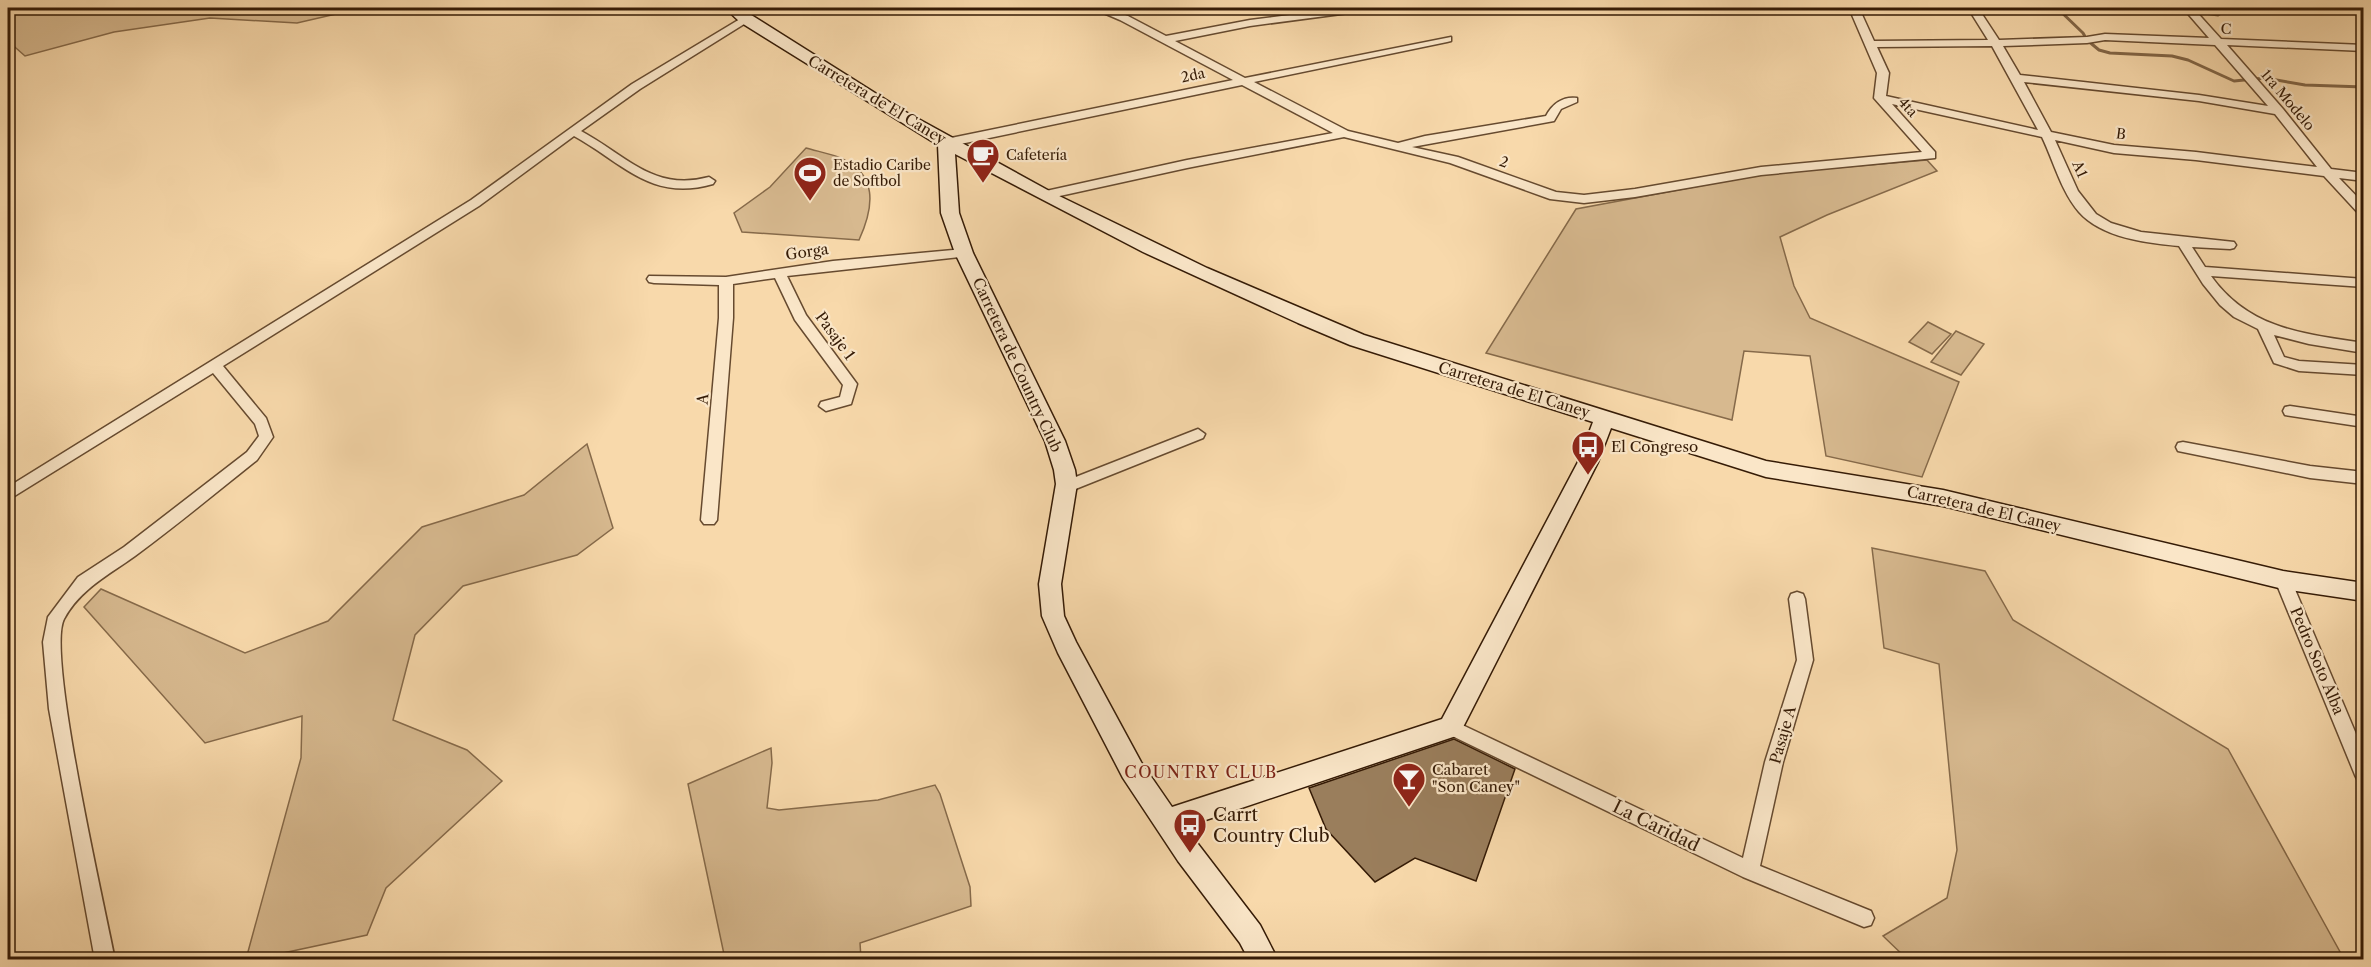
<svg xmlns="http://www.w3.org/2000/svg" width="2371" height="967" font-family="'Libre Caslon Text',serif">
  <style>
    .green { fill: #d7b98f; stroke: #866a4a; stroke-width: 1.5 }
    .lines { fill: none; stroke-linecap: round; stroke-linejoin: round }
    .stream { stroke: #826647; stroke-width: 3 }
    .building { fill: #9a7e5c; stroke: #351b06; stroke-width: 1.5 }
    .street-casing { stroke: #664a2f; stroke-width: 3 }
    .secondary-casing { stroke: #351b06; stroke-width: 3 }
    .street { fill: #fae6c8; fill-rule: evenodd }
    .secondary { fill: #fae6c8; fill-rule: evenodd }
    .labels { text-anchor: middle; stroke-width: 4.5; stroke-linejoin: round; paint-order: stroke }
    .far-street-label { font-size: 14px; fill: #351b06; stroke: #fae6c8 }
    .far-poi-label { font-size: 14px; fill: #351b06; stroke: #fae6c8; text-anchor: start }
    .street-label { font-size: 15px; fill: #351b06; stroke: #fae6c8 }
    .poi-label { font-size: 15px; fill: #351b06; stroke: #fae6c8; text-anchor: start }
    .neighbourhood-label { font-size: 16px; letter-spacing: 1.5px; fill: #7a1f14; stroke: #fae6c8 }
    .near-poi-label { font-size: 18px; fill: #351b06; stroke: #fae6c8; text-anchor: start }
    .near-street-label { font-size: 18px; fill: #351b06; stroke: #fae6c8 }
  </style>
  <rect width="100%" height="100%" fill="#f8d9ab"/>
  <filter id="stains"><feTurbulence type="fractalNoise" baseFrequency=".00333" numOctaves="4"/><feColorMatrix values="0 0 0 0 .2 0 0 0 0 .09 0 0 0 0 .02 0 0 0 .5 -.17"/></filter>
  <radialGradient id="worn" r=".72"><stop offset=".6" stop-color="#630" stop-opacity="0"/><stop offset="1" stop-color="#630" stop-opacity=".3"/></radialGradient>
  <path class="green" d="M 8,8 L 362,8 L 297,23 L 210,18 L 114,32 L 25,56 L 8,41 Z
    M 806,148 C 816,151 828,153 838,157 C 879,173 874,207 859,240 L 742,232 L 734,213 L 770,187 Z
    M 1927,160 L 1937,171 L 1827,215 L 1780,237 L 1794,286 L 1810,318 L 1959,382 L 1922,477 L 1826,456 L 1810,356 L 1744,351 L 1732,420 L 1486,353 L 1576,209 L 1764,174 Z
    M 1928,322 L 1951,334 L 1932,354 L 1909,342 Z
    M 1956,331 L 1984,344 L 1961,375 L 1931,362 Z
    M 587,444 L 613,528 L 577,555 L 463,586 L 415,635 L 393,720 L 467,750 L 502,781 L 386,888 L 367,935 L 255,959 L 246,959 L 301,758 L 302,716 L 205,743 L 84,607 L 101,589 L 245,653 L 328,621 L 422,527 L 524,495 Z
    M 1872,548 L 1985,571 L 2013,620 L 2228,749 L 2344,959 L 1907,959 L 1883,936 L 1947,898 L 1957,850 L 1939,664 L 1884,648 Z
    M 771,748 L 772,763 L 767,808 L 779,810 L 878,800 L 935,785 L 940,794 L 970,887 L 971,906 L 860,943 L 861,959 L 725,959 L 688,784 Z"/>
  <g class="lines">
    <path class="stream" d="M 2057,8 L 2083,33 L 2087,40 L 2099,50 L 2110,53 L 2172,56 L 2188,60 L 2234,81 L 2265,78 L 2305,85 L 2364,87
      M 2171,8 L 2218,15 L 2230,8"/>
  </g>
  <path class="building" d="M 1454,739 L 1515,769 L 1476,881 L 1415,858 L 1375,882 L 1326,829 L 1309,788 Z"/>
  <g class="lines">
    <g class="street-casing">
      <path id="street" d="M 1092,8 L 1105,8 L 1128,16 L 1166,36 L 1250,20 L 1344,8 L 1369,8 L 1364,11 L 1250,26 L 1175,41 L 1245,78 L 1451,37 L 1451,41 L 1447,42 L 1254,82 L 1348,131 L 1398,143 L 1425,136 L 1546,116 C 1552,104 1563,96 1577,98 L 1577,102 L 1561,109 L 1554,121 L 1412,147 L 1458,157 L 1556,192 L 1584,195 L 1635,189 L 1761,167 L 1922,152 L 1874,98 L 1877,73 L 1849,8 L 1859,8 L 1874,41 L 1988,40 L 1968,8 L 1978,8 L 1999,40 L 2087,37 L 2105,34 L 2209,38 L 2183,8 L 2193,8 L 2221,39 L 2364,45 L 2364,51 L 2227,45 L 2283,109 L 2331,169 L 2364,173 L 2364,181 L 2339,178 L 2364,204 L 2364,216 L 2360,215 L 2324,176 L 2196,160 L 2114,153 L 2055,140 L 2078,191 L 2096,214 L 2111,223 L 2141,232 L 2234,242 L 2236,245 L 2234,248 L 2230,249 L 2192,247 L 2205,267 L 2364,279 L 2364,287 L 2211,276 C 2249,329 2303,334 2364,343 L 2364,353 L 2309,344 L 2274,335 L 2284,357 L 2299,361 L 2364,365 L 2364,375 L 2299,371 L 2274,363 L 2258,329 L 2234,317 L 2220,305 L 2203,284 L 2179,246 C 2147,243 2102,238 2079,212 C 2061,191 2054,162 2042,137 L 1892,104 L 1935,152 L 1935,158 L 1761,175 L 1635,197 L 1584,203 L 1550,199 L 1450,163 L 1344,137 L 1187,168 L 1046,199 L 1040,195 L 1046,191 L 1187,160 L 1333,133 L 1242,85 L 946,147 L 942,145 L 942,141 L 946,139 L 1233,80 L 1120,20 ZM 2105,40 L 2215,45 L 2268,106 L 2199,95 L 2020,75 L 2003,46 L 2087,43 ZM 1992,46 L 2038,130 L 1886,96 L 1889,73 L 1877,47 ZM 2024,82 L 2199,101 L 2275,114 L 2317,167 L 2196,152 L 2114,145 L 2051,132 Z
        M 745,16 L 750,19 L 749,21 L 640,89 L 581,131 C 626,155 653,192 709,177 L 715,181 L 713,184 C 651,202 623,163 574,136 L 479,206 L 223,366 L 266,418 L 273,437 L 257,460 C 217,492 177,525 135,556 C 110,574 80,589 64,619 C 46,653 105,907 115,960 L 95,960 L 49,709 L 43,642 L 48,617 L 78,577 L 124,547 L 247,452 L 259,436 L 255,424 L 213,373 L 8,500 L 8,487 L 471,200 L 632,84 Z
        M 964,249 L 970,253 L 969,256 L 787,276 L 806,315 L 857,384 L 851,404 L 826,411 L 819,406 L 821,402 L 840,397 L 843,385 L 795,320 L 775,278 L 733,284 L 733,318 L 717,520 L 714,524 L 704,524 L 701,520 L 719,318 L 719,285 L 654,283 L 649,282 L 647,279 L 649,276 L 726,277 L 833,261 Z
        M 2290,406 L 2364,417 L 2364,427 L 2285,415 L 2283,411 L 2285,407 Z
        M 1198,429 L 1205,434 L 1203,438 L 1073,490 L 1063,490 L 1060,486 L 1063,482 Z
        M 2183,442 L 2310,466 L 2364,472 L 2364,484 L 2310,478 L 2178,451 L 2176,447 L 2178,443 Z
        M 2283,574 L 2289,575 L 2291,580 L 2364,753 L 2364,783 L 2358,781 L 2355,775 L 2275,580 L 2277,575 Z
        M 1797,592 L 1803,594 L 1805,599 L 1813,660 L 1783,762 L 1760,866 L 1871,911 L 1874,918 L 1871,925 L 1864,927 L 1743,877 L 1444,732 L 1441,727 L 1444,722 L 1450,719 L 1456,722 L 1743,858 L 1765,762 L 1797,660 L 1789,599 L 1791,594 Z"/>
    </g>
    <g class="secondary-casing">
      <path id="secondary" d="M 725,8 L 740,8 L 902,110 L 1053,193 L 1207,268 L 1364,335 L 1766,461 L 1943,490 L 2283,571 L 2364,583 L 2364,601 L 2283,589 L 1943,506 L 1766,477 L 1611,428 L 1598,462 L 1459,735 L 1185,827 L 1260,925 L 1278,960 L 1249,960 L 1240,943 L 1178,861 L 1123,778 L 1058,653 L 1042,616 L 1039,584 L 1056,484 L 1054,470 L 1045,441 L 955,253 L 941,213 L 938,145 L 740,22 ZM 955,154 L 1143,252 L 1298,323 L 1350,345 L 1593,422 L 1578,462 L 1442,719 L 1172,807 L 1141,762 L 1076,642 L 1064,616 L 1061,584 L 1077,484 L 1075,470 L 1065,441 L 973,253 L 959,213 Z"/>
    </g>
    <use href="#street" class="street"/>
    <use href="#secondary" class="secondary"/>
  </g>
  <defs>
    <g id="cafe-pin" transform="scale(1.725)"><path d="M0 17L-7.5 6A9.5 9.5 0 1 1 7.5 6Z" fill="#8f2418" stroke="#fae6c8"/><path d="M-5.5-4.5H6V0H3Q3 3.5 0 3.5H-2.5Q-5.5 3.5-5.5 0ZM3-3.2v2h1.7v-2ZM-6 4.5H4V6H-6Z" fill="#fff"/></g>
    <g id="stadium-pin" transform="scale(1.725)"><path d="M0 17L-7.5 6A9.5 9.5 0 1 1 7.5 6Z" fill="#8f2418" stroke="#fae6c8"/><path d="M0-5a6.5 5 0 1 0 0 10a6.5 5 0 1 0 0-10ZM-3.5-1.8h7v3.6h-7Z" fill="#fff"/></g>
    <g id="bus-pin" transform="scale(1.725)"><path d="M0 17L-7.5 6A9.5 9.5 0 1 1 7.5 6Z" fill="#8f2418" stroke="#fae6c8"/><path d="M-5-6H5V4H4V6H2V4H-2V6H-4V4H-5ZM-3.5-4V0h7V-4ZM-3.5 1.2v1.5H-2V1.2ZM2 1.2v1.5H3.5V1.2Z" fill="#fff"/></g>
    <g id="bar-pin" transform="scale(1.725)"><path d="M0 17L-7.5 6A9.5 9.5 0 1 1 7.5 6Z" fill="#8f2418" stroke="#fae6c8"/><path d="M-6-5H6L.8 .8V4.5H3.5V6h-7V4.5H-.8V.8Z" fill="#fff"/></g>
  </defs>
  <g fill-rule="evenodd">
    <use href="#cafe-pin" x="983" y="155"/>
    <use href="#stadium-pin" x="810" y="173"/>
    <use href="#bus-pin" x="1588" y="447"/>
    <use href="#bar-pin" x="1409" y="779"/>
    <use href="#bus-pin" x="1190" y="825"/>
  </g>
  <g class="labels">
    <g class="far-street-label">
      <text transform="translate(2226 29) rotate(2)" y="5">C</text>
      <text transform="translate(1193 75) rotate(-12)" y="5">2da</text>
      <text transform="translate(2288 100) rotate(50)" y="5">1ra Modelo</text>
      <text transform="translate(1908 107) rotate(48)" y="5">4ta</text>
      <text transform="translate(2121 134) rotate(7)" y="5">B</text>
      <text transform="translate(1504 162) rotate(20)" y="5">2</text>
      <text transform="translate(2080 169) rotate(66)" y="5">A1</text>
    </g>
    <g class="far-poi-label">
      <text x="1006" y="160">Cafetería</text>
      <text x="833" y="170">Estadio Caribe<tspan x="833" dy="16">de Softbol</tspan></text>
    </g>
    <g class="street-label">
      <text transform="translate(877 100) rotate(31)" y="5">Carretera de El Caney</text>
      <text transform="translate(807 252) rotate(-8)" y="5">Gorga</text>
      <text transform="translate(835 336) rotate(54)" y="5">Pasaje 1</text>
      <text transform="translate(1017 365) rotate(65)" y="5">Carretera de Country Club</text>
      <text transform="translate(1514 390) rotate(17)" y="5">Carretera de El Caney</text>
      <text transform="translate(703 399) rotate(-85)" y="5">A</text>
      <text transform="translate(1984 509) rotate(13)" y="5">Carretera de El Caney</text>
      <text transform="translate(2317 661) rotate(67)" y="5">Pedro Soto Alba</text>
      <text transform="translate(1783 735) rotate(-74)" y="5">Pasaje A</text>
    </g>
    <g class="poi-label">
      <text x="1611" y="452">El Congreso</text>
      <text x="1432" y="775">Cabaret<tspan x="1432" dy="17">"Son Caney"</tspan></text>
    </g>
    <g class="neighbourhood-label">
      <text x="1201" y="778">COUNTRY CLUB</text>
    </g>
    <g class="near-poi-label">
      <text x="1213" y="821">Carrt<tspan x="1213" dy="21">Country Club</tspan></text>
    </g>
    <g class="near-street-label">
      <text transform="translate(1656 826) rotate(26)" y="6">La Caridad</text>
    </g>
  </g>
  <rect width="2371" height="967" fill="none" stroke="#f8d9ab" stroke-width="30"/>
  <rect x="9" y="9" width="2353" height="949" fill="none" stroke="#351b06" stroke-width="3"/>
  <rect x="15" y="15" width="2341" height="937" fill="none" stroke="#351b06" stroke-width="1.5"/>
  <rect width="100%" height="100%" filter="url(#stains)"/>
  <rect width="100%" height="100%" fill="url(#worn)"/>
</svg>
